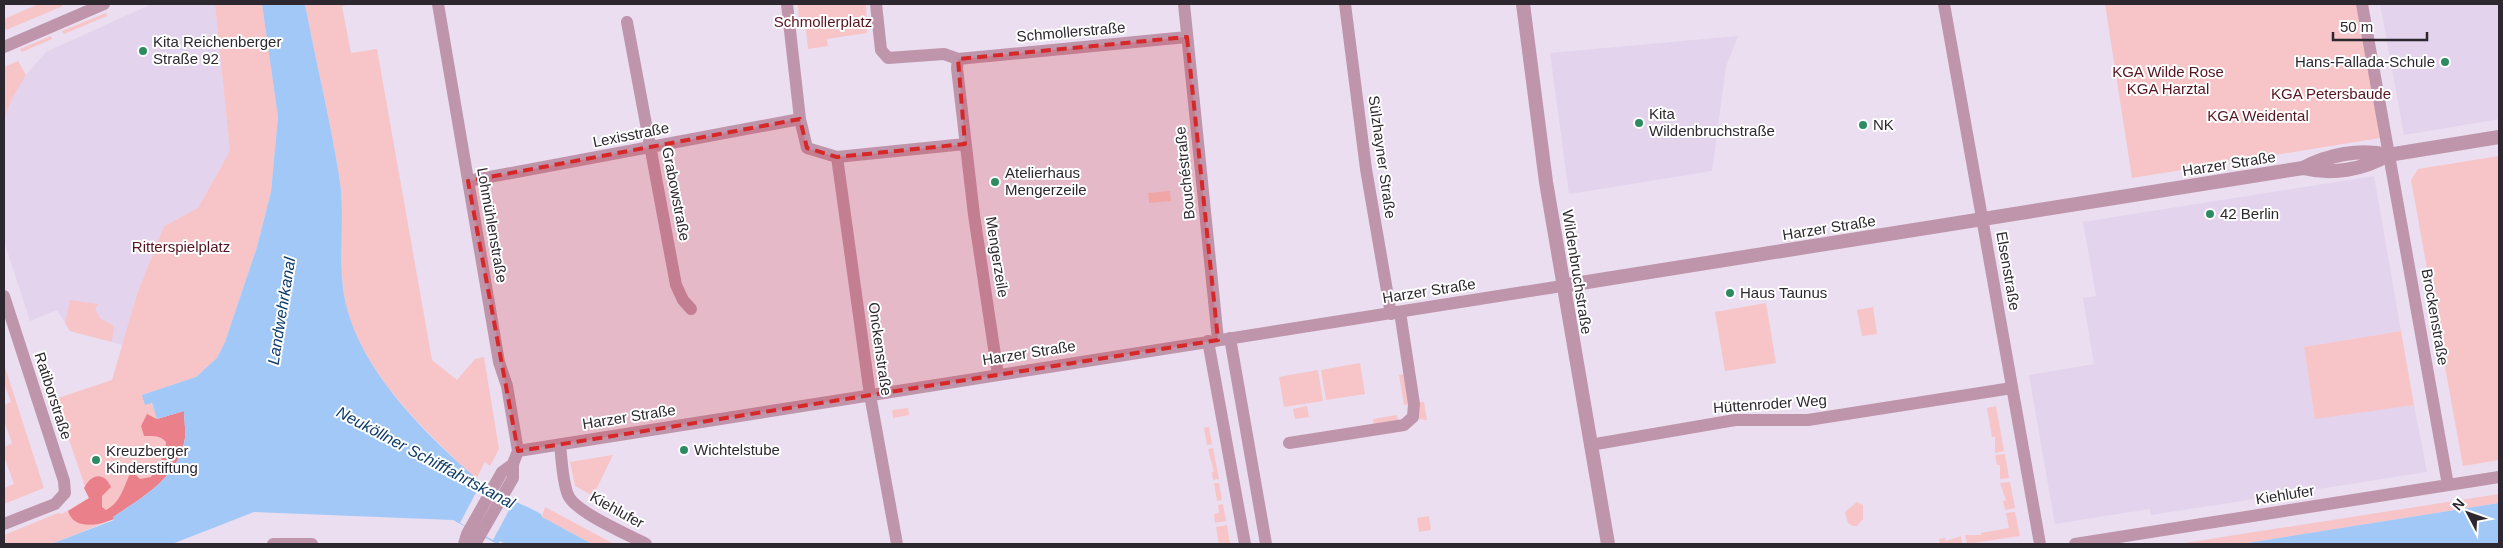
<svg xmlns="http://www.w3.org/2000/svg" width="2503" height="548" font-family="Arial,sans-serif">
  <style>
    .built { fill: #e3d3ec }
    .green { fill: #f7c5c7 }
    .forest { fill: #ea818a }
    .water { fill: #a1c8f6 }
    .pier { fill: #eadef0 }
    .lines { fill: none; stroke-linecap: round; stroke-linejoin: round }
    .minor { stroke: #bf95ac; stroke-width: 12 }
    .tertiary { stroke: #bf95ac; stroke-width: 14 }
    .marked { fill: #d62828; fill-opacity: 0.2; stroke: #d62828; stroke-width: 4; stroke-dasharray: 10 6; stroke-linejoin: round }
    .poi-dot { fill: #2d8b62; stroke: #fff; stroke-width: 2 }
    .labels { text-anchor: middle; stroke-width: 4; stroke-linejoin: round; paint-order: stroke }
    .park-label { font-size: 15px; fill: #561520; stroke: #fff }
    .street-label { font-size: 15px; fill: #2d282f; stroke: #fff }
    .poi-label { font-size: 15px; fill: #2d282f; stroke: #fff; text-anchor: start }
    .water-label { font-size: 16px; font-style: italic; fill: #0d3c6b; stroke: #fff }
  </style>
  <rect width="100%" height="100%" fill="#eadef0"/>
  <path class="built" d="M 152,4 L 215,4 L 230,151 L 198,208 L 164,226 L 137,294 L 123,345 L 70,331 L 57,310 L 30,321 L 4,241 L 4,119 L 12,99 L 26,75 L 46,52 Z
    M 2380,4 L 2499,4 L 2499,119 L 2404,135 Z
    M 1738,36 L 1726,66 L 1712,171 L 1569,194 L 1550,53 Z
    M 2374,176 L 2401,331 L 2304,347 L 2315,418 L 2414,405 L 2427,472 L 2151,515 L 2150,509 L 2055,524 L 2029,375 L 2094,364 L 2083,298 L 2096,296 L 2083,222 Z"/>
  <path class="green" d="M 39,4 L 62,4 L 63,6 L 6,30 L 4,27 L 4,19 Z
    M 215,4 L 262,4 L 278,117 L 271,192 L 257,247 L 225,342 L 217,358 L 196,377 L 142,395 L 151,403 L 179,459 L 114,519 L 51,544 L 4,544 L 4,535 L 58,513 L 62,514 L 89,498 L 55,399 L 112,380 L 137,294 L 164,226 L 198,208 L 230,151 Z
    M 305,4 L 352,4 L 342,6 L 351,53 L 377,49 L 432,360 L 457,380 L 475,359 L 484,357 L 499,449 L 490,466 L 485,462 L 476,479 C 429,434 379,389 353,328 C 334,281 346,230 340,182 C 331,122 316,63 305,4 Z
    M 798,4 L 866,4 L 867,33 L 827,39 L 828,46 L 808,49 L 805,21 L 799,22 Z
    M 2105,4 L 2357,4 L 2380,138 L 2132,178 Z
    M 106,13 L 107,16 L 64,34 L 62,31 Z
    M 51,36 L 52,39 L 22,52 L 20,49 Z
    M 18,61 L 26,75 L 12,99 L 4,119 L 4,67 Z
    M 2499,156 L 2499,460 L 2463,466 L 2411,180 L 2418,169 Z
    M 1170,191 L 1171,201 L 1149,203 L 1148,193 Z
    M 70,300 L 98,304 L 95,309 L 100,318 L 114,326 L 112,342 L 70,331 L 65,323 Z
    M 1766,303 L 1776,363 L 1725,371 L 1715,312 Z
    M 1873,307 L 1877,334 L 1862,336 L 1857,310 Z
    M 2401,331 L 2414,405 L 2315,419 L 2304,347 Z
    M 1360,363 L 1365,394 L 1326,400 L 1321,370 Z
    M 4,364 L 44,488 L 4,504 L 4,488 L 14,484 L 4,456 L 4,447 L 12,443 L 4,421 L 4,405 L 11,402 L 4,383 Z
    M 1318,370 L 1323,401 L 1284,407 L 1279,377 Z
    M 1404,374 L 1409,404 L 1404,405 L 1399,375 Z
    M 1420,402 L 1424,402 L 1427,420 L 1419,419 Z
    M 1307,406 L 1309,417 L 1295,419 L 1293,409 Z
    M 1996,406 L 2004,451 L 1995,453 L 1995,437 L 1992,437 L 1987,408 Z
    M 908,408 L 909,415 L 893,418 L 892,410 Z
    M 1397,415 L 1398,420 L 1374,424 L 1373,419 Z
    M 1209,427 L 1212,444 L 1207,445 L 1204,428 Z
    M 1213,448 L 1219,479 L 1213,480 L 1212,472 L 1214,472 L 1208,449 Z
    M 2005,454 L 2009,478 L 2000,479 L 2000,465 L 1997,465 L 1995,455 Z
    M 613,455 L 593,496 L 575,486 L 570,462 Z
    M 2010,482 L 2015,508 L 2005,510 L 2003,501 L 2006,500 L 2000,483 Z
    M 1214,483 L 1219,483 L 1222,500 L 1217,501 Z
    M 2499,494 L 2499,503 L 2241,544 L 2178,544 Z
    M 1857,502 L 1863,505 L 1863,519 L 1857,526 L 1853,526 L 1848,523 L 1845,512 Z
    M 1223,504 L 1226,521 L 1215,523 L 1214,514 L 1219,513 L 1218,505 Z
    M 545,507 L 614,544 L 592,544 L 542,517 Z
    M 2015,512 L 2020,536 L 1967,544 L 1965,535 L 1981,535 L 1981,533 L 2009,528 L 2006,513 Z
    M 1429,516 L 1431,530 L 1419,532 L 1417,518 Z
    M 1227,525 L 1230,544 L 1219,544 L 1216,527 Z
    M 1961,536 L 1962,544 L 1940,544 L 1939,539 L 1945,538 L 1946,541 Z"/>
  <path class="forest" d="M 184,411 C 184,420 186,430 185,438 C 179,477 143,497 113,517 L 114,519 C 100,525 74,531 68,511 L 89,498 L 84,488 C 91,474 104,471 111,487 L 102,496 L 102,507 L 106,510 C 121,502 123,488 130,474 L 135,474 L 140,479 L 151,477 L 165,453 L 166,442 C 160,435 153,436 144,436 L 141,426 L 147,414 L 157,419 Z"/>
  <path class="water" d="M 262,4 L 305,4 C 316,63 331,122 340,182 C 345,220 338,258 344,295 C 357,369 428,437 482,483 C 497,497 523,503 541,514 L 542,517 L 592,544 L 505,544 L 500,541 L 497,544 L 453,520 L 254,512 L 172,544 L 51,544 L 114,520 L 113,517 C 143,497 178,478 185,439 C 186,430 184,420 184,411 L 157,419 L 152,403 L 145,405 L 142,395 L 196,377 L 217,358 L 225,342 L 257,247 L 271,192 L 278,117 Z
    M 2499,503 L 2499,544 L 2241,544 Z"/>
  <path class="pier" d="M 481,483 L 514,501 L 493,540 L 460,523 Z"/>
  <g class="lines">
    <path class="minor" d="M 438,4 L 499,362 L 507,386 L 518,451 L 513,464 L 513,478 L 475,544
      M 787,4 L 800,119 L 807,148 L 837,157 L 965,144
      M 876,4 L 881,50 L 888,58 L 944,54 L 958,59 L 1187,37
      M 1184,4 L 1218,340
      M 1345,4 L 1366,169 L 1391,314
      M 1944,4 L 2040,544
      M 2362,4 L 2448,485
      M 627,22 L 676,285 L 683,300 L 691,309
      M 4,47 L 104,4
      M 958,59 L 957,68 L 974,215 L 998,375
      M 837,157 L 870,395 L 897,544
      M 468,181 L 800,119
      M 4,296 L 64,481 L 65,493 L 55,504 L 4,524
      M 1230,338 L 1266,544
      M 1208,341 L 1245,544
      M 1289,443 L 1404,425 L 1413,417 L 1414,404 L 1400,312
      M 560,445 C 562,460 562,480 568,495 C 575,512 629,535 646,544
      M 1590,445 L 1735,420 L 1808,420 L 2012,388
      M 518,451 L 1562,286
      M 273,544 L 312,544
      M 464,544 L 467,534 L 502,472 L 513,464
      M 2075,544 L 2499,477"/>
    <path class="tertiary" d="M 1523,4 L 1546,182 L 1608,544
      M 2303,168 C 2332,175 2363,170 2388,155 L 2499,137
      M 1562,286 L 2303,168 C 2328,155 2360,148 2388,155"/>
  </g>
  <path class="marked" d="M 1187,37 L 1218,340 L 518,451 L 468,181 L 800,119 L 807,148 L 837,157 L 965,144 L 958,59 Z"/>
  <g class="poi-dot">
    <circle cx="143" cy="51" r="5"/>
    <circle cx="2445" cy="62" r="5"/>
    <circle cx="1639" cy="123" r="5"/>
    <circle cx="1863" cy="125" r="5"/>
    <circle cx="995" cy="182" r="5"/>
    <circle cx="2210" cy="214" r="5"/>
    <circle cx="1730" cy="293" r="5"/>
    <circle cx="684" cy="450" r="5"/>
    <circle cx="96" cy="460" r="5"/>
  </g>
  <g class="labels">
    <g class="park-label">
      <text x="823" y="27">Schmollerplatz</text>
      <text x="2168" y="77">KGA Wilde Rose<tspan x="2168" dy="17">KGA Harztal</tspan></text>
      <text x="2331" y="99">KGA Petersbaude</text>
      <text x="2258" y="121">KGA Weidental</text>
      <text x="181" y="252">Ritterspielplatz</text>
    </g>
    <g class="street-label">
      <text transform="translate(1071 32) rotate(-5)" y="5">Schmollerstraße</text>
      <text transform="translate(631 135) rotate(-11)" y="5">Lexisstraße</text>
      <text transform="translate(1382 157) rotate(82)" y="5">Sülzhayner Straße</text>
      <text transform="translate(2229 164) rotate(-9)" y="5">Harzer Straße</text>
      <text transform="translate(1185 173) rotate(-96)" y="5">Bouchéstraße</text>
      <text transform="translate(676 194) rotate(79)" y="5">Grabowstraße</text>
      <text transform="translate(492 225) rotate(80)" y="5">Lohmühlenstraße</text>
      <text transform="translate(1829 228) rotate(-9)" y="5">Harzer Straße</text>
      <text transform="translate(997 257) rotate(81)" y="5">Mengerzeile</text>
      <text transform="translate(2008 271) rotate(80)" y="5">Elsenstraße</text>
      <text transform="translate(1577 272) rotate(81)" y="5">Wildenbruchstraße</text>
      <text transform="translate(1429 291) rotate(-9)" y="5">Harzer Straße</text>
      <text transform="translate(2435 317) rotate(80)" y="5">Brockenstraße</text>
      <text transform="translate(880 349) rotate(82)" y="5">Onckenstraße</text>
      <text transform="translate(1029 353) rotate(-9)" y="5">Harzer Straße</text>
      <text transform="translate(53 396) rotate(72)" y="5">Ratiborstraße</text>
      <text transform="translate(1770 404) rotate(-4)" y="5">Hüttenroder Weg</text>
      <text transform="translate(629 417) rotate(-9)" y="5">Harzer Straße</text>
      <text transform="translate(2285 495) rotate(-9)" y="5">Kiehlufer</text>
      <text transform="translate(617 510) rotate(29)" y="5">Kiehlufer</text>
    </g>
    <g class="poi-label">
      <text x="153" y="47">Kita Reichenberger<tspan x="153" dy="17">Straße 92</tspan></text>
      <text x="2435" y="67" text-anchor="end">Hans-Fallada-Schule</text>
      <text x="1649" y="119">Kita<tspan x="1649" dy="17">Wildenbruchstraße</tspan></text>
      <text x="1873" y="130">NK</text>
      <text x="1005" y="178">Atelierhaus<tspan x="1005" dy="17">Mengerzeile</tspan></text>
      <text x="2220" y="219">42 Berlin</text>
      <text x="1740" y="298">Haus Taunus</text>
      <text x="694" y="455">Wichtelstube</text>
      <text x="106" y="456">Kreuzberger<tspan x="106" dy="17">Kinderstiftung</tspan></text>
    </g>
    <g class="water-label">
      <text transform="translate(281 311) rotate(-81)" y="6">Landwehrkanal</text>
      <text transform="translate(426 457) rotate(28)" y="6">Neuköllner Schifffahrtskanal</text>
    </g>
  </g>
  <rect width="2503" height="548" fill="none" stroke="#2d282f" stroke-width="10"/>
  <g transform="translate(2468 513) rotate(311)" stroke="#ffffff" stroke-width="4" paint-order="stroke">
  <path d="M0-4L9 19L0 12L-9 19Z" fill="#2d282f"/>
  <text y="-8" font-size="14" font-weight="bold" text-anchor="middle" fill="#2d282f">N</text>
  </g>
  <path d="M2333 32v8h94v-8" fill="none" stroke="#2d282f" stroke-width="2.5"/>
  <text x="2340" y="32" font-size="15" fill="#2d282f" stroke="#ffffff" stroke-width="4" paint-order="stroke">50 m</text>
</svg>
